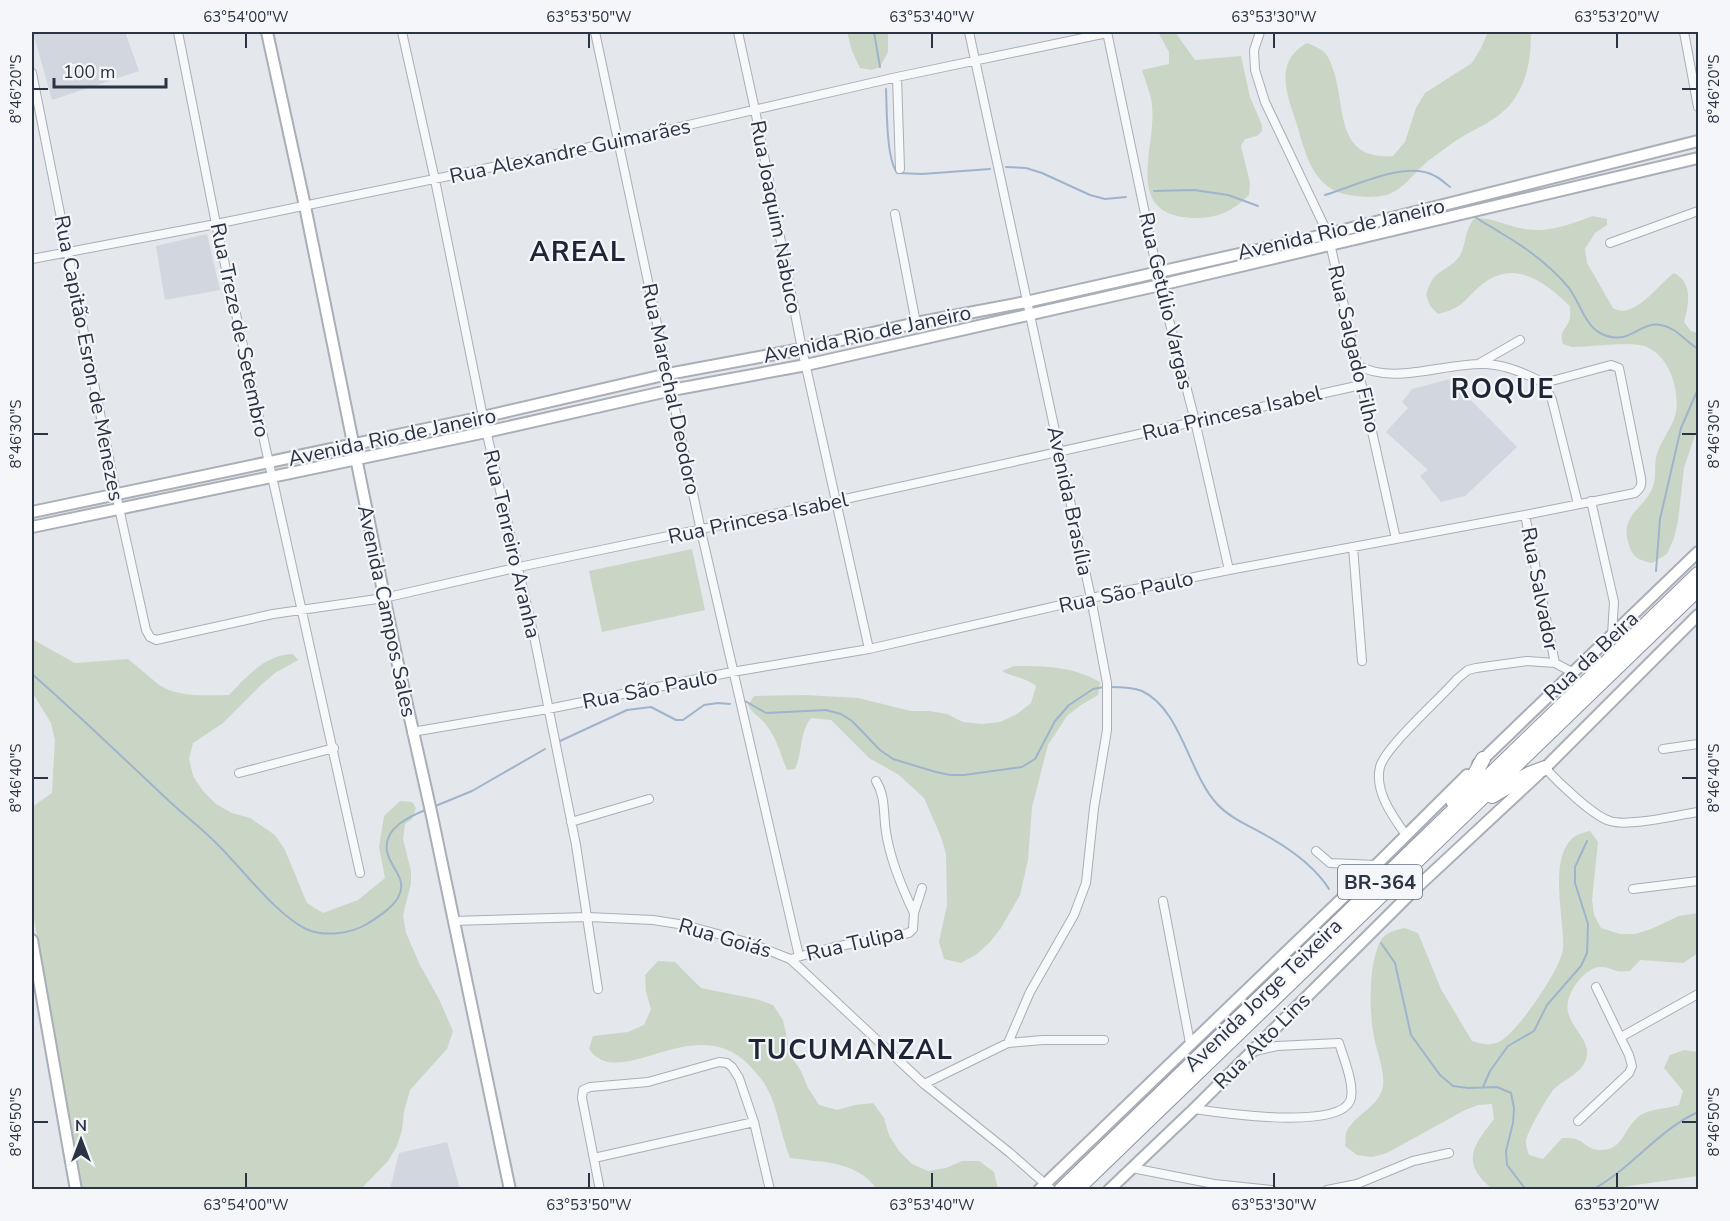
<svg xmlns="http://www.w3.org/2000/svg" width="1730" height="1221" font-family="'Nunito Sans',sans-serif">
  <style>
    .built { fill: #d2d6de }
    .green { fill: #c9d6c5 }
    .lines { fill: none; stroke-linecap: round; stroke-linejoin: round }
    .stream { stroke: #9fb4cc; stroke-width: 2 }
    .street-casing { stroke: #a9aeb7; stroke-width: 10 }
    .secondary-casing { stroke: #a9aeb7; stroke-width: 14 }
    .highway-casing { stroke: #8b94a3; stroke-width: 16 }
    .street { stroke: #f7f8fa; stroke-width: 8 }
    .secondary { stroke: #fff; stroke-width: 10 }
    .highway { stroke: #fff; stroke-width: 14 }
    .ticks { fill: none; stroke: #2b3445; stroke-width: 2 }
    .labels { text-anchor: middle; stroke-width: 4.5; stroke-linejoin: round; paint-order: stroke }
    .shield { fill: #f4f6f9; stroke: #676e7b; stroke-width: 1.5 }
    .shield-label { font-size: 20px; font-weight: bold; fill: #2b3445 }
    .street-label { font-size: 21px; fill: #2b3445; stroke: #f4f6f9 }
    .district-label { font-size: 27px; font-weight: bold; letter-spacing: 1.5px; fill: #1d2536; stroke: #f4f6f9 }
    .neatline { fill: none; stroke: #2b3445; stroke-width: 2 }
    .ticks-label { font-size: 15px; text-anchor: middle; fill: #2b3445 }
  </style>
  <rect width="100%" height="100%" fill="#e4e7ec"/>
  <path class="built" d="M 33,32 L 125,32 L 139,71 L 52,100 Z
    M 207,234 L 220,290 L 165,300 L 156,246 Z
    M 1450,379 L 1517,447 L 1465,496 L 1441,502 L 1420,476 L 1428,470 L 1386,432 L 1408,408 L 1402,402 L 1412,389 Z
    M 447,1142 L 460,1189 L 390,1189 L 399,1153 Z"/>
  <path class="green" d="M 847,32 L 888,32 L 888,52 L 880,67 L 872,70 L 860,68 L 852,51 Z
    M 1158,32 L 1175,32 L 1195,60 L 1241,56 L 1250,97 L 1262,125 L 1262,131 L 1257,136 L 1245,139 L 1241,146 L 1250,183 L 1249,195 C 1233,212 1215,219 1191,218 C 1122,214 1157,147 1152,105 C 1151,94 1145,81 1142,70 L 1169,64 L 1169,52 Z
    M 1488,32 L 1531,32 C 1531,53 1529,74 1518,93 C 1515,98 1511,104 1507,108 C 1492,123 1471,130 1454,142 C 1445,148 1437,155 1428,161 C 1414,172 1404,190 1386,195 C 1376,198 1359,197 1349,195 C 1315,190 1306,157 1298,128 C 1289,99 1271,63 1307,43 C 1312,45 1319,48 1323,51 C 1329,56 1332,66 1334,72 C 1346,111 1336,160 1393,156 L 1405,142 L 1416,108 L 1425,93 L 1472,63 L 1481,48 Z
    M 1593,216 L 1607,219 L 1607,225 L 1595,233 L 1585,249 L 1587,263 L 1613,308 C 1633,321 1658,285 1674,273 C 1693,283 1689,303 1684,322 L 1691,331 L 1698,333 L 1698,426 L 1684,468 L 1678,521 L 1674,538 L 1667,554 L 1652,563 C 1639,560 1633,558 1629,545 C 1619,515 1643,510 1652,489 C 1657,478 1654,469 1656,458 C 1659,442 1673,428 1676,412 C 1680,387 1667,350 1640,345 C 1618,342 1594,347 1572,347 L 1563,344 C 1559,333 1565,330 1569,321 C 1571,317 1570,310 1570,306 C 1544,282 1514,257 1480,286 C 1463,301 1463,308 1438,314 L 1430,306 L 1426,295 C 1434,267 1444,275 1459,257 C 1466,248 1464,229 1475,218 C 1495,218 1506,226 1525,229 C 1549,233 1571,224 1593,216 Z
    M 692,549 L 705,610 L 602,632 L 589,571 Z
    M 32,639 L 75,663 L 128,659 C 138,667 148,676 158,684 C 177,698 206,695 229,695 C 246,677 266,654 293,654 L 298,660 L 275,673 L 261,685 L 223,723 L 193,743 L 189,759 L 193,776 L 203,791 L 216,804 L 232,813 L 250,818 L 275,835 L 285,850 L 307,903 L 323,913 L 358,900 L 385,878 L 379,847 L 384,816 L 400,801 L 412,802 L 416,808 L 412,819 L 405,824 L 403,839 L 411,871 L 411,884 L 403,915 L 406,933 L 420,965 L 439,999 L 453,1031 L 447,1049 L 410,1090 L 404,1112 L 402,1130 L 397,1146 L 388,1161 L 361,1189 L 82,1189 L 32,908 L 32,807 L 52,793 L 55,740 L 51,723 L 32,692 Z
    M 1014,666 C 1045,666 1072,666 1100,682 L 1098,695 L 1081,705 L 1067,716 L 1048,745 L 1032,807 L 1028,860 L 1020,895 L 1001,928 L 990,942 L 977,954 L 961,963 L 944,959 L 939,942 L 947,905 L 946,854 L 941,837 L 924,798 L 899,775 L 869,758 L 831,720 L 811,718 C 799,733 803,752 795,769 L 787,770 C 781,756 777,739 767,726 C 762,718 753,715 748,705 L 754,696 L 805,695 L 858,698 L 911,711 L 929,711 L 947,714 L 963,722 L 982,724 L 1000,722 L 1017,714 L 1031,703 L 1036,686 C 1026,678 1013,677 1002,671 Z
    M 1590,831 L 1598,842 L 1592,900 L 1594,915 L 1601,928 L 1620,934 L 1635,934 L 1651,929 L 1679,916 L 1698,913 L 1698,953 L 1683,963 L 1640,960 L 1630,971 C 1626,971 1621,972 1617,971 C 1612,970 1608,967 1603,967 C 1594,966 1586,972 1580,979 C 1544,1022 1598,1032 1585,1062 C 1579,1075 1564,1079 1554,1089 C 1549,1094 1526,1134 1526,1141 C 1525,1145 1528,1151 1529,1155 L 1543,1159 L 1562,1138 C 1566,1138 1573,1138 1576,1139 C 1586,1143 1589,1151 1602,1150 C 1621,1150 1624,1131 1635,1120 C 1646,1108 1663,1110 1679,1105 L 1683,1091 L 1664,1068 L 1670,1055 L 1684,1050 L 1698,1052 L 1698,1176 L 1622,1187 L 1618,1189 L 1492,1189 C 1460,1162 1473,1146 1494,1119 L 1492,1104 L 1478,1105 L 1465,1110 L 1387,1153 L 1372,1157 L 1357,1155 L 1345,1146 C 1346,1142 1345,1136 1346,1133 C 1354,1114 1380,1107 1383,1086 C 1385,1067 1375,1049 1373,1031 C 1369,1006 1369,961 1381,940 C 1386,932 1396,930 1405,928 L 1418,933 L 1441,989 L 1472,1041 C 1482,1044 1489,1046 1499,1042 C 1517,1033 1561,969 1563,949 C 1565,920 1546,853 1577,835 C 1581,833 1586,832 1590,831 Z
    M 658,961 L 675,962 L 701,988 L 756,999 L 773,1005 L 783,1020 L 791,1056 L 801,1071 L 808,1088 L 819,1105 L 837,1110 L 855,1105 L 873,1103 L 884,1118 L 889,1135 L 899,1151 L 912,1164 L 928,1171 L 946,1168 L 962,1161 L 979,1161 L 994,1172 L 998,1189 L 877,1189 C 855,1160 824,1163 790,1158 C 781,1136 778,1108 767,1088 C 763,1080 756,1073 750,1066 C 695,1008 620,1094 589,1049 L 593,1036 L 628,1032 L 644,1025 L 651,1009 L 646,992 L 645,975 Z"/>
  <g class="lines">
    <path class="stream" d="M 874,32 L 880,67
      M 886,89 C 887,110 886,157 897,173 L 922,174 L 990,169
      M 1006,167 L 1026,168 L 1042,173 L 1090,195 L 1105,199 L 1126,197
      M 1154,191 L 1194,190 L 1228,195 L 1258,206
      M 1325,195 C 1353,187 1407,159 1435,176 C 1441,179 1446,184 1450,187
      M 1474,216 C 1483,223 1492,227 1501,233 C 1525,247 1551,266 1569,288 C 1579,301 1585,325 1600,333 C 1629,348 1638,321 1661,325 C 1677,328 1685,341 1698,349
      M 1656,571 L 1660,519 L 1681,428 L 1698,389
      M 32,674 C 79,715 124,759 169,801 C 186,817 204,830 220,847 C 243,870 277,915 306,929 C 324,937 350,934 367,924 C 378,917 396,906 400,893 C 406,877 389,866 387,851 C 383,828 410,816 428,809
      M 1110,687 C 1120,687 1132,687 1142,691 C 1181,709 1189,774 1217,804 C 1231,819 1250,826 1267,836 C 1290,849 1315,867 1329,889
      M 745,701 L 766,713 L 826,710 L 841,714 L 852,721 L 880,750 L 893,759 L 936,772 L 950,775 L 964,775 L 1022,767 L 1035,759 L 1055,721 L 1069,705 L 1093,689 L 1104,687
      M 560,741 L 627,710 L 651,707 L 676,720 L 683,720 L 704,705 L 718,703 L 730,704
      M 433,807 L 472,791 L 545,749
      M 1381,943 L 1395,963 L 1411,1035 L 1440,1075 L 1453,1086 L 1468,1088 L 1497,1087 L 1511,1093 L 1514,1108 L 1513,1123 L 1506,1151 L 1507,1165 L 1526,1190
      M 1483,1087 L 1490,1071 L 1508,1046 L 1534,1031 L 1547,1005 L 1581,966 L 1587,953 L 1588,924 L 1575,883 L 1575,867 L 1587,841
      M 1592,1190 C 1631,1169 1658,1130 1698,1112"/>
    <g class="street-casing">
      <path id="street" d="M 178,32 L 216,224 L 360,873
        M 402,32 L 435,180 L 483,417 L 535,641 L 576,845 L 598,989
        M 595,32 L 701,531 L 799,956
        M 738,32 L 755,110 L 802,349 L 869,649
        M 969,32 L 1091,598 L 1107,683 L 1107,730 L 1094,808 L 1086,883 L 1074,915 L 1030,992 L 1008,1043
        M 1107,32 L 1160,285 L 1195,421 L 1229,570
        M 1260,32 L 1254,50 L 1255,70 L 1265,102 L 1328,234 L 1396,539
        M 1684,32 L 1698,107
        M 32,73 L 119,508 L 146,630 L 150,637 L 156,640 L 273,614 L 384,598 L 519,567 L 836,501 L 1361,385
        M 897,77 L 900,169
        M 895,214 L 916,323
        M 1610,243 L 1698,211
        M 32,259 L 216,224 L 619,141 L 897,77 L 1107,33
        M 1480,363 L 1520,340
        M 1357,365 C 1394,386 1445,362 1486,364 C 1507,365 1526,374 1544,383
        M 1544,383 L 1552,400 L 1578,504
        M 1591,501 L 1614,602 L 1612,635
        M 1525,515 L 1555,663
        M 1353,547 L 1362,661
        M 412,732 L 548,709 L 732,672 L 869,649 L 1091,598 L 1229,570 L 1525,515 L 1635,493 C 1641,488 1642,485 1641,478 L 1619,368 L 1611,365 L 1544,383
        M 1663,749 L 1698,744
        M 1545,768 C 1558,782 1593,816 1610,821 C 1629,827 1677,815 1698,812
        M 239,773 L 334,748
        M 876,781 C 886,797 883,814 886,832 C 890,859 902,888 914,913
        M 571,822 L 649,799
        M 1406,835 C 1393,817 1374,791 1380,767 C 1385,747 1441,698 1457,679 L 1468,670 L 1476,668 L 1527,661 L 1555,663 L 1572,672
        M 1316,851 L 1330,863 L 1376,865
        M 1633,889 L 1698,881
        M 1163,901 L 1190,1043
        M 453,921 L 588,917 L 653,920 L 685,925 L 750,943 L 790,959 L 800,968 L 924,1084 L 1010,1153 L 1052,1190
        M 794,958 L 834,947 L 909,933 L 913,929 L 914,913 L 922,888
        M 1621,1037 L 1698,994
        M 924,1084 L 1008,1043 L 1043,1040 L 1104,1040
        M 1194,1109 C 1221,1113 1337,1130 1350,1101 C 1356,1087 1343,1057 1339,1043 L 1277,1046 L 1255,1051
        M 1578,1121 L 1629,1073 L 1632,1066 L 1629,1055 L 1596,987
        M 594,1158 L 754,1122
        M 1132,1168 L 1214,1184 L 1272,1190
        M 600,1190 L 582,1098 L 583,1090 L 590,1087 L 648,1082 L 719,1062 L 727,1063 L 732,1067 L 739,1078 L 754,1122 L 770,1190
        M 1327,1190 L 1357,1184 L 1413,1161 L 1449,1153"/>
    </g>
    <g class="secondary-casing">
      <path id="secondary" d="M 267,32 L 305,206 L 397,660 L 432,816 L 510,1190
        M 32,512 L 483,417 L 668,374 L 802,349 L 916,323 L 1026,302 L 1328,234 L 1698,141
        M 32,527 L 486,432 L 672,390 L 806,365 L 1160,285 L 1698,158
        M 1478,764 L 1698,552
        M 32,940 L 76,1190
        M 1039,1190 L 1355,886 L 1467,775
        M 1109,1190 L 1194,1109 L 1414,890 L 1545,768 L 1698,615"/>
    </g>
    <g class="highway-casing">
      <path id="highway" d="M 1492,796 L 1529,774 L 1545,768
        M 1453,801 L 1475,774 L 1483,759
        M 1061,1190 L 1698,574
        M 1076,1190 L 1698,589"/>
    </g>
    <use href="#street" class="street"/>
    <use href="#secondary" class="secondary"/>
    <use href="#highway" class="highway"/>
  </g>
  <path class="ticks" d="M 246,33 L 246,48M 589,33 L 589,48M 932,33 L 932,48M 1274,33 L 1274,48M 1617,33 L 1617,48M 33,89 L 48,89M 1682,89 L 1697,89M 33,434 L 48,434M 1682,434 L 1697,434M 33,778 L 48,778M 1682,778 L 1697,778M 33,1122 L 48,1122M 1682,1122 L 1697,1122M 246,1173 L 246,1188M 589,1173 L 589,1188M 932,1173 L 932,1188M 1274,1173 L 1274,1188M 1617,1173 L 1617,1188"/>
  <g class="labels">
    <rect class="shield" x="1338" y="865" width="84" height="34" rx="4.5"/>
    <g class="shield-label">
      <text x="1380" y="889">BR-364</text>
    </g>
    <g class="street-label">
      <text transform="translate(570 151) rotate(-12)" y="7">Rua Alexandre Guimarães</text>
      <text transform="translate(776 217) rotate(79)" y="7">Rua Joaquim Nabuco</text>
      <text transform="translate(1341 229) rotate(-13)" y="7">Avenida Rio de Janeiro</text>
      <text transform="translate(1166 301) rotate(77)" y="7">Rua Getúlio Vargas</text>
      <text transform="translate(240 330) rotate(78)" y="7">Rua Treze de Setembro</text>
      <text transform="translate(867 334) rotate(-12)" y="7">Avenida Rio de Janeiro</text>
      <text transform="translate(1354 349) rotate(77)" y="7">Rua Salgado Filho</text>
      <text transform="translate(89 358) rotate(79)" y="7">Rua Capitão Esron de Menezes</text>
      <text transform="translate(671 389) rotate(78)" y="7">Rua Marechal Deodoro</text>
      <text transform="translate(1232 413) rotate(-13)" y="7">Rua Princesa Isabel</text>
      <text transform="translate(392 437) rotate(-12)" y="7">Avenida Rio de Janeiro</text>
      <text transform="translate(1070 501) rotate(78)" y="7">Avenida Brasília</text>
      <text transform="translate(758 518) rotate(-12)" y="7">Rua Princesa Isabel</text>
      <text transform="translate(512 544) rotate(77)" y="7">Rua Tenreiro Aranha</text>
      <text transform="translate(1540 589) rotate(79)" y="7">Rua Salvador</text>
      <text transform="translate(1126 592) rotate(-12)" y="7">Rua São Paulo</text>
      <text transform="translate(387 611) rotate(78)" y="7">Avenida Campos Sales</text>
      <text transform="translate(1591 656) rotate(-43)" y="7">Rua da Beira</text>
      <text transform="translate(650 689) rotate(-11)" y="7">Rua São Paulo</text>
      <text transform="translate(725 938) rotate(16)" y="7">Rua Goiás</text>
      <text transform="translate(855 943) rotate(-13)" y="7">Rua Tulipa</text>
      <text transform="translate(1263 995) rotate(-44)" y="7">Avenida Jorge Teixeira</text>
      <text transform="translate(1262 1041) rotate(-45)" y="7">Rua Alto Lins</text>
    </g>
    <g class="district-label">
      <text x="578" y="261">AREAL</text>
      <text x="1503" y="398">ROQUE</text>
      <text x="851" y="1059">TUCUMANZAL</text>
    </g>
  </g>
  <rect width="1730" height="1221" fill="none" stroke="#f4f6f9" stroke-width="66"/>
  <g transform="translate(81 1140)" stroke="#f4f6f9" stroke-width="4.5" paint-order="stroke">
  <path d="M0-4.5L10 22L0 15L-10 22Z" fill="#2b3445"/>
  <text y="-9" font-size="16" font-weight="bold" text-anchor="middle" fill="#2b3445">N</text>
  </g>
  <path d="M54 78v9h112v-9" fill="none" stroke="#2b3445" stroke-width="3"/>
  <text x="63" y="78" font-size="18" fill="#2b3445" stroke="#f4f6f9" stroke-width="4.5" paint-order="stroke">100 m</text>
  <rect x="33" y="33" width="1664" height="1155" class="neatline"/>
  <g class="ticks-label">
    <text x="246" y="22">63°54'00"W</text>
    <text x="589" y="22">63°53'50"W</text>
    <text x="932" y="22">63°53'40"W</text>
    <text x="1274" y="22">63°53'30"W</text>
    <text x="1617" y="22">63°53'20"W</text>
    <text transform="translate(16 89) rotate(-90)" y="5">8°46'20"S</text>
    <text transform="translate(1714 89) rotate(-90)" y="5">8°46'20"S</text>
    <text transform="translate(16 434) rotate(-90)" y="5">8°46'30"S</text>
    <text transform="translate(1714 434) rotate(-90)" y="5">8°46'30"S</text>
    <text transform="translate(16 778) rotate(-90)" y="5">8°46'40"S</text>
    <text transform="translate(1714 778) rotate(-90)" y="5">8°46'40"S</text>
    <text transform="translate(16 1122) rotate(-90)" y="5">8°46'50"S</text>
    <text transform="translate(1714 1122) rotate(-90)" y="5">8°46'50"S</text>
    <text x="246" y="1210">63°54'00"W</text>
    <text x="589" y="1210">63°53'50"W</text>
    <text x="932" y="1210">63°53'40"W</text>
    <text x="1274" y="1210">63°53'30"W</text>
    <text x="1617" y="1210">63°53'20"W</text>
  </g>
</svg>
